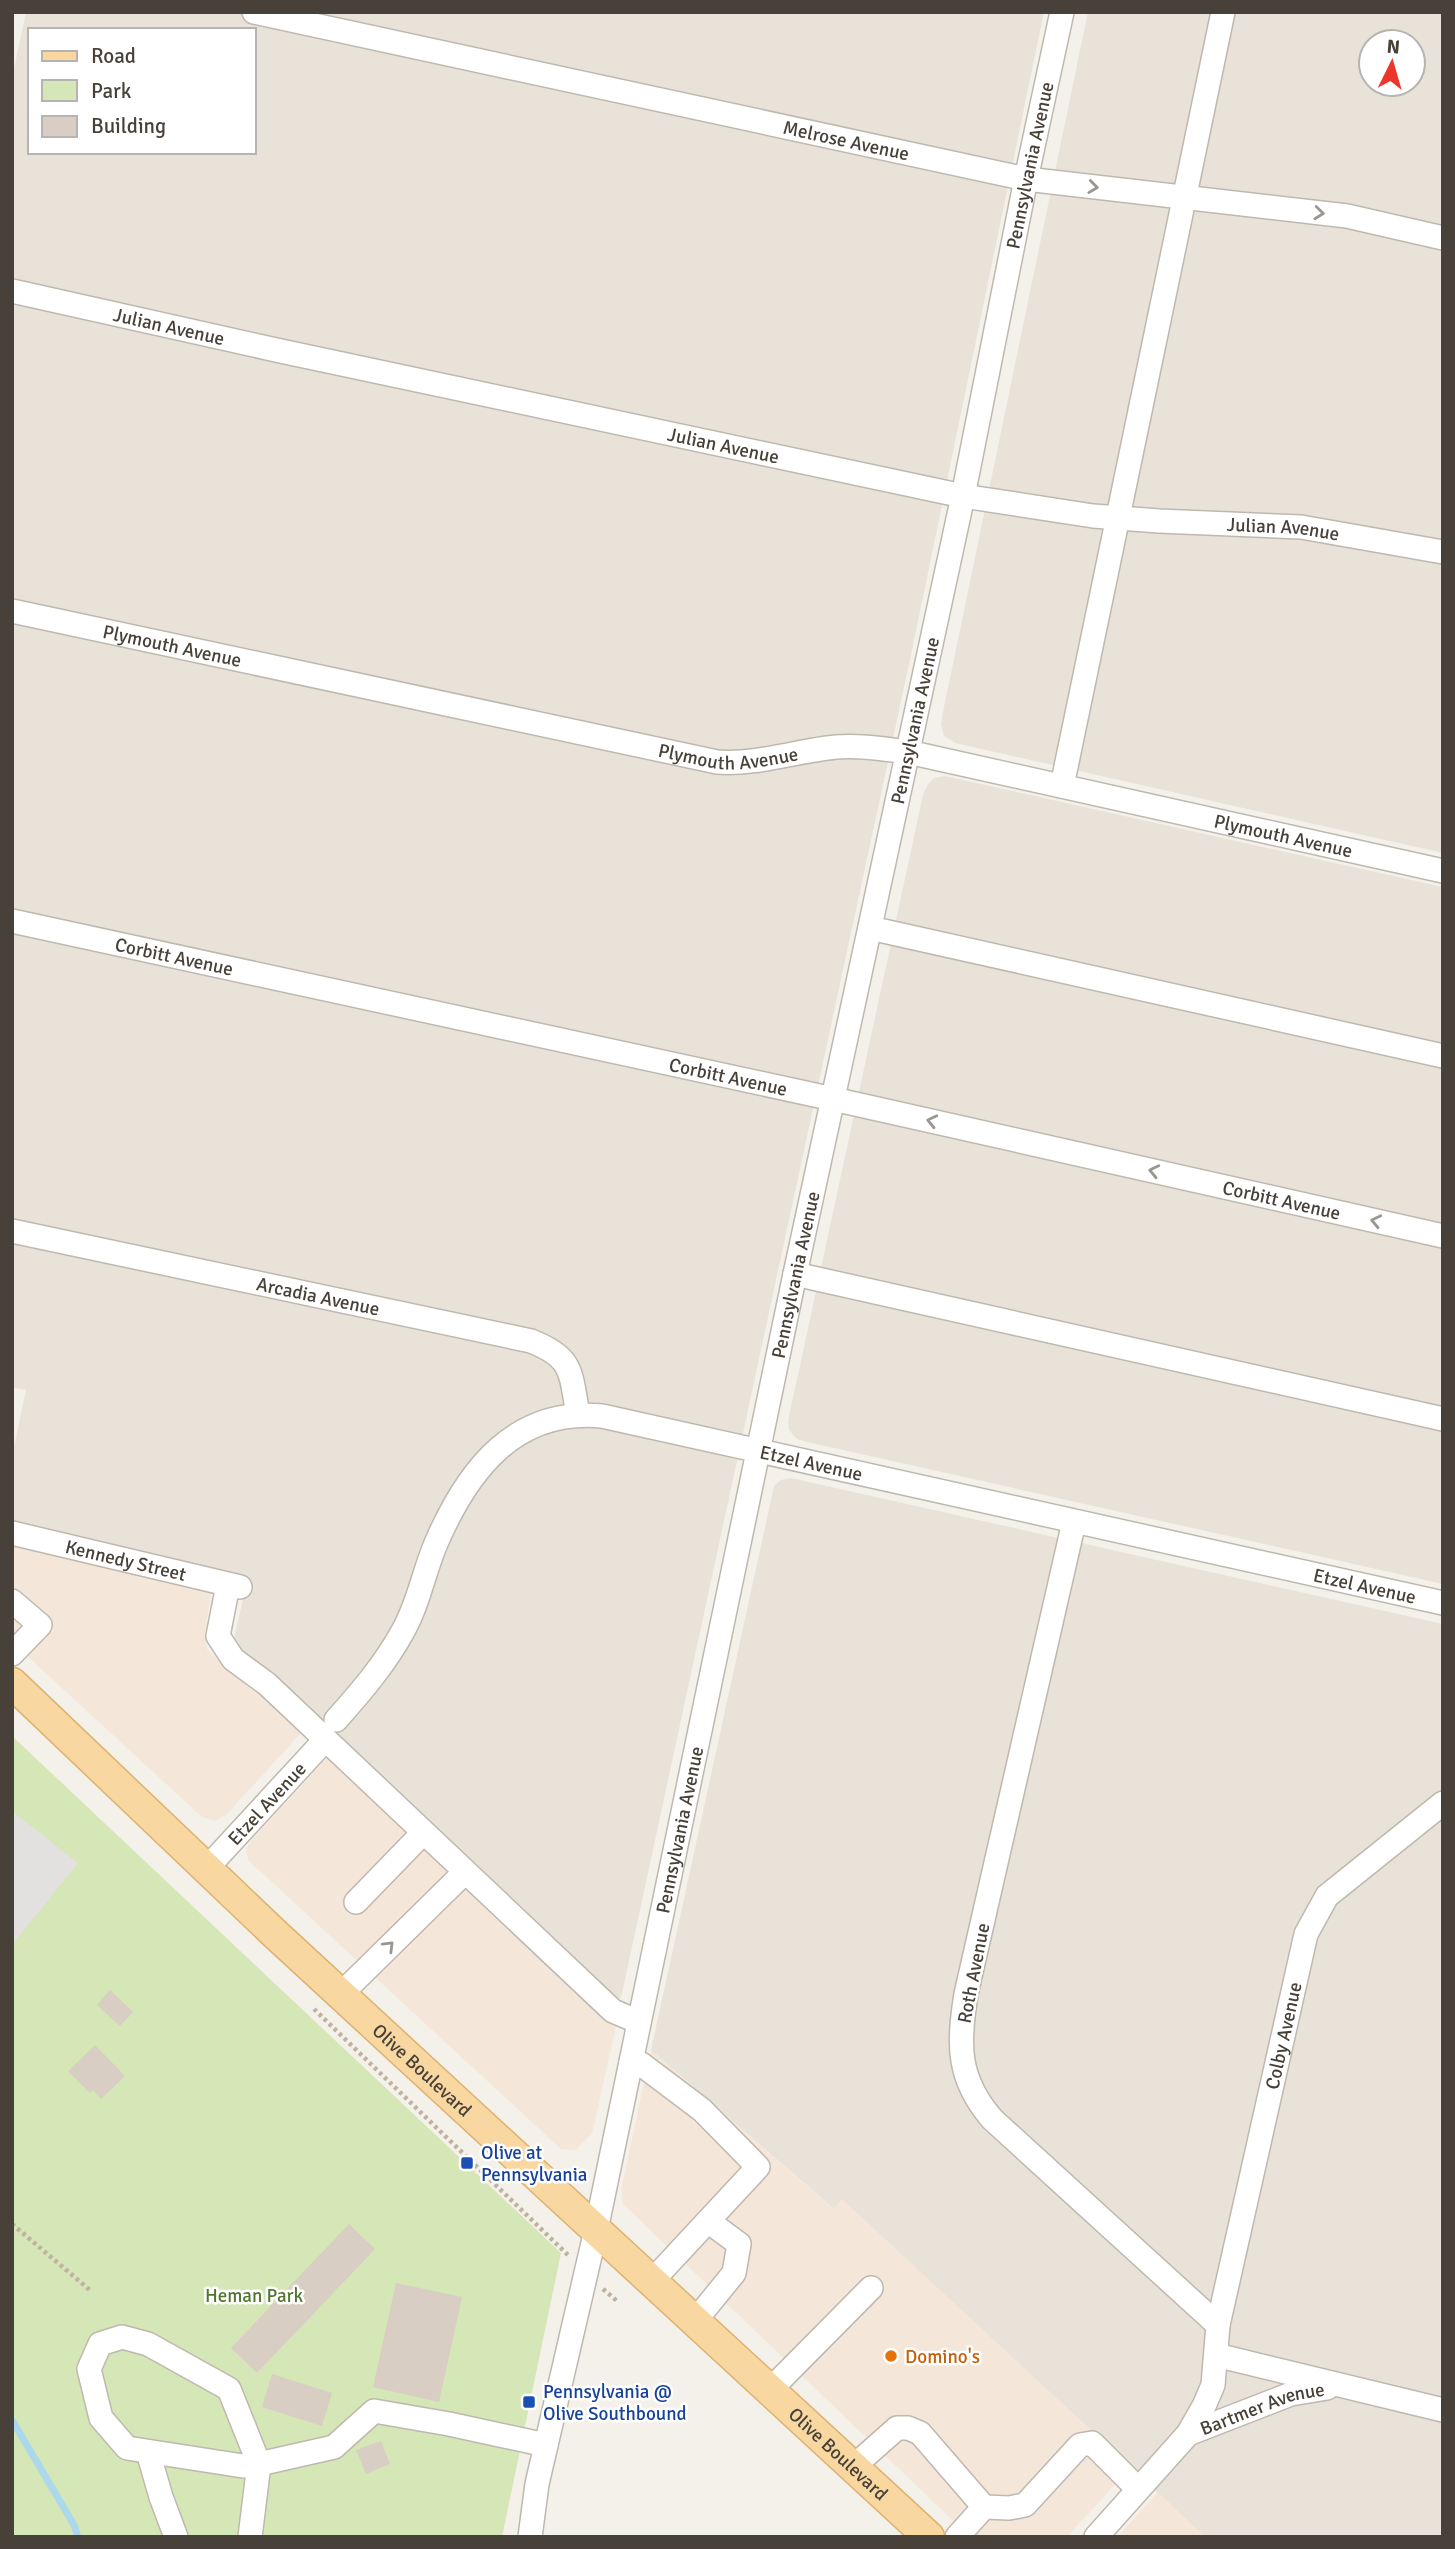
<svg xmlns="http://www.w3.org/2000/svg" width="1455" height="2549" font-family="Signika,sans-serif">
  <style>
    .residential { fill: #e8e2d9; fill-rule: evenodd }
    .commercial { fill: #f4e6d8 }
    .green { fill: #d5e6b7 }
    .parking { fill: #e3e1df }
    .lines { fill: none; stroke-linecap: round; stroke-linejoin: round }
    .stream { stroke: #acd8ec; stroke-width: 7 }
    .building { fill: #d8cec4 }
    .minor-casing { stroke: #bfb8ae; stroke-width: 26 }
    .major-casing { stroke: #ddb271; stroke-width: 33 }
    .path { stroke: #c0b2a0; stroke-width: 4.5; stroke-dasharray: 3.5 3.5; stroke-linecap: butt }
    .minor { stroke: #fff; stroke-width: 23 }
    .major { stroke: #f8d7a0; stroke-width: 30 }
    .oneway { stroke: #9a9692 }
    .transit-dot { fill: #1a4fb4; stroke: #fff; stroke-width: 2.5 }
    .food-dot { fill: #e8710a; stroke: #fff; stroke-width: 2.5 }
    .labels { text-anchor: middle; stroke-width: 5; stroke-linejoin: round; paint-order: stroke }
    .street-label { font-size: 19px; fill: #484139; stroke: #fff }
    .transit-label { font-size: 19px; fill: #164399; stroke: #fff; text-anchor: start }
    .park-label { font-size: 19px; fill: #51772f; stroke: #fff }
    .food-label { font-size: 19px; fill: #c56008; stroke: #fff; text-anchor: start }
  </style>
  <rect width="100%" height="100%" fill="#f4f1eb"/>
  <path class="residential" d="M 26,12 L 1044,12 L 911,655 L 621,1998 L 609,1996 L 314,1718 L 299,1696 L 272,1679 L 233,1643 L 248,1577 L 12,1522 L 12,1456 L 26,1390 L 12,1387 L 12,78 ZM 30,30 L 254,30 L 254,152 L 30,152 Z
    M 1088,12 L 1443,12 L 1443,853 L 955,743 L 944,736 L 941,724 L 943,712 ZM 1371,42 L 1413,42 L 1413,84 L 1371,84 Z
    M 945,776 L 1443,887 L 1443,1584 L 807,1442 L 797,1439 L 789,1430 L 788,1421 L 923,795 L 928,784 L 934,778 Z
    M 791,1478 L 1443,1624 L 1443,2537 L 1205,2537 L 841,2200 L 834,2209 L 651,2050 L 774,1486 L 781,1480 Z"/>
  <path class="commercial" d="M 12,1542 L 211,1593 L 205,1631 L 207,1649 L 222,1664 L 272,1701 L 302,1732 L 226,1815 L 214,1821 L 202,1817 L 12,1642 Z
    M 330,1755 L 616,2026 L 592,2134 L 575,2150 L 561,2149 L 249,1861 L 246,1852 L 249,1843 Z
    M 651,2050 L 833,2209 L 842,2199 L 1131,2467 L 1067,2537 L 970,2537 L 623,2204 L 621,2190 Z
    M 1158,2492 L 1205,2537 L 1117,2537 Z"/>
  <path class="green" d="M 12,1736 L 561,2253 L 502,2537 L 12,2537 Z"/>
  <path class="parking" d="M 12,1811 L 78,1863 L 12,1945 Z"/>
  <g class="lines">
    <path class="stream" d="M 12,2420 L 74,2525 L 78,2537"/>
  </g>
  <path class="building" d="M 110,1990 L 133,2012 L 120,2026 L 97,2005 Z
    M 95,2045 L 125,2076 L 101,2099 L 93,2090 L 90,2093 L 68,2071 Z
    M 349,2224 L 375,2249 L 257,2373 L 231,2348 Z
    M 396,2283 L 462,2297 L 439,2402 L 373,2387 Z
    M 272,2374 L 332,2393 L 322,2426 L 262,2407 Z
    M 381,2441 L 390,2464 L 366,2474 L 356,2450 Z"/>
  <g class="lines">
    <g class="minor-casing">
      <g id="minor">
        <path id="s1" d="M 254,12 L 1026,179 L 1347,216 L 1443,238"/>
        <path id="s2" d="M 12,291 L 276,350 L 963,496 L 1093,516 L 1159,521 L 1301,527 L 1443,552"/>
        <path id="s3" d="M 12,611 L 717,762 C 757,765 796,751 836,747 C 860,745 884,749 908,752 L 1443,871"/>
        <path d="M 1062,786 L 1223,12"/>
        <path id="s4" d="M 12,921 L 833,1099 L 1443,1236"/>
        <path d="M 870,928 L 1443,1056"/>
        <path id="s5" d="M 12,1231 L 531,1341 C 574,1358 570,1372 578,1414"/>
        <path d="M 795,1274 L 1443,1419"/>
        <path d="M 1074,1522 L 966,1994 C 958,2045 957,2078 992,2119 L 1218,2325"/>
        <path id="s6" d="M 12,1533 L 240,1587"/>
        <path d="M 228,1585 L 218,1636 L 233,1659 L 267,1684 L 613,2011 L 639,2022"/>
        <path d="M 12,1601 L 40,1625 L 12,1654"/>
        <path id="s7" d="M 336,1720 C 361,1692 385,1664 403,1631 C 419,1603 424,1570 437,1541 C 469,1468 516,1408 602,1416 L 1443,1603"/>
        <path id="s8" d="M 207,1868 L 325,1740"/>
        <path d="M 356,1902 L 423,1833"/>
        <path d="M 341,1994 L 465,1872"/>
        <path d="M 631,2062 L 641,2064 L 702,2110 L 758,2167 L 652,2281"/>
        <path d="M 695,2321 L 734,2273 L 739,2244 L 708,2221"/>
        <path d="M 122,2337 L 148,2344 L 229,2389 L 259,2464 L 243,2466 L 127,2448 L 101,2418 L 89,2369 L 100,2344 Z"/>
        <path d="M 1216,2355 L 1443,2410"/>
        <path d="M 770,2390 L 871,2288"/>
        <path id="s9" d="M 1188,2434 L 1291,2394 L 1327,2388"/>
        <path d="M 148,2452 L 161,2497 L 176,2537"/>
        <path d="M 853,2467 L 897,2428 L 908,2428 L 920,2433 L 984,2507"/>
        <path d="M 250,2537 L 259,2464 L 334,2447 L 374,2411 L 449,2424 L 546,2445"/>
        <path id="s10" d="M 530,2537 L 537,2484 L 596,2230 L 795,1274 L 963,496 L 1026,179 L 1062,12"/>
        <path d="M 957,2537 L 984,2507 L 1009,2508 L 1025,2505 L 1080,2445 L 1092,2443 L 1138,2489"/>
        <path id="s11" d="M 1096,2537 L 1188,2434 L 1204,2406 L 1213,2385 L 1218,2325 L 1306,1934 L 1327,1896 L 1443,1803"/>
      </g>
    </g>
    <g class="major-casing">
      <g id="major">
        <path id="s12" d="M 12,1683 L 273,1932 L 929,2537"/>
      </g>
    </g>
    <path class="path" d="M 314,2009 L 569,2256
      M 12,2224 L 91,2291
      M 603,2289 L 617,2301"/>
    <use href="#minor" class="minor"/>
    <use href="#major" class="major"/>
  </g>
  <defs><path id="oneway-chevron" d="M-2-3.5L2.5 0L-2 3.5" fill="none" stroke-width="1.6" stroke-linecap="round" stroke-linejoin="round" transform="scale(1.75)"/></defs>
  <g class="oneway">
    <use href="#oneway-chevron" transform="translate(1093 187) rotate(7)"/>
    <use href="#oneway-chevron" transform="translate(1319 213) rotate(6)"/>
    <use href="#oneway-chevron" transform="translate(932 1121) rotate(-167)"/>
    <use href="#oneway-chevron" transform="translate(1154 1171) rotate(-167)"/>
    <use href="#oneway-chevron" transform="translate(1376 1221) rotate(-167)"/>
    <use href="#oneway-chevron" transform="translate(389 1946) rotate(-45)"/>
  </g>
  <g class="transit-dot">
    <rect x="460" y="2156" width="14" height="14" rx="3.5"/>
    <rect x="522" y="2395" width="14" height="14" rx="3.5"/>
  </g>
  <circle class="food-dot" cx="891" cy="2356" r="7"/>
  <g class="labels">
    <g class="street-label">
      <text dy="7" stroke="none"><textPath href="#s1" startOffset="606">Melrose Avenue</textPath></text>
      <text dy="7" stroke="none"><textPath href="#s10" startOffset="2424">Pennsylvania Avenue</textPath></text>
      <text dy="7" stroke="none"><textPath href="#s2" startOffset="161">Julian Avenue</textPath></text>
      <text dy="7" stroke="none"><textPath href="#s2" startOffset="728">Julian Avenue</textPath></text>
      <text dy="7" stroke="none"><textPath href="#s2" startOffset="1295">Julian Avenue</textPath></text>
      <text dy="7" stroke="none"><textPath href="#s3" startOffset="164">Plymouth Avenue</textPath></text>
      <text dy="7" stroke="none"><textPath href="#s10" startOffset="1857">Pennsylvania Avenue</textPath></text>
      <text dy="7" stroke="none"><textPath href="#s3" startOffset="732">Plymouth Avenue</textPath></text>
      <text dy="7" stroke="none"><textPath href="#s3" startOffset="1298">Plymouth Avenue</textPath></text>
      <text dy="7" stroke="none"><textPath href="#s4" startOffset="166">Corbitt Avenue</textPath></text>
      <text dy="7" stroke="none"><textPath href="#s4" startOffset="733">Corbitt Avenue</textPath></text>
      <text dy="7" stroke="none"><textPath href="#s4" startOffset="1300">Corbitt Avenue</textPath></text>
      <text dy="7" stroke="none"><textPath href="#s10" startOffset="1290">Pennsylvania Avenue</textPath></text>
      <text dy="7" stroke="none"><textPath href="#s5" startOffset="313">Arcadia Avenue</textPath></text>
      <text dy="7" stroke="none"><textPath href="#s7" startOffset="646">Etzel Avenue</textPath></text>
      <text dy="7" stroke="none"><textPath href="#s6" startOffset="117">Kennedy Street</textPath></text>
      <text dy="7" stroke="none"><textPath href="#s7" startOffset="1213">Etzel Avenue</textPath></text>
      <text dy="7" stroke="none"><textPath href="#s8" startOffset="88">Etzel Avenue</textPath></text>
      <text dy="7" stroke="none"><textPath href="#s10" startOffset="723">Pennsylvania Avenue</textPath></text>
      <text transform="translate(973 1973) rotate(-79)" y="7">Roth Avenue</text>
      <text dy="7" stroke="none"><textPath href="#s11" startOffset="550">Colby Avenue</textPath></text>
      <text dy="7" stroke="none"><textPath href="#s12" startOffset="564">Olive Boulevard</textPath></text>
      <text dy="7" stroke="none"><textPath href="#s9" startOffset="79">Bartmer Avenue</textPath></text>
      <text dy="7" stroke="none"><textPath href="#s12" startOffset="1130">Olive Boulevard</textPath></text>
    </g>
    <g class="transit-label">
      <text x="481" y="2159">Olive at<tspan x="481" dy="22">Pennsylvania</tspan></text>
      <text x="543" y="2398">Pennsylvania @<tspan x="543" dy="22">Olive Southbound</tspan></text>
    </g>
    <g class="park-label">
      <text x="254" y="2302">Heman Park</text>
    </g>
    <g class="food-label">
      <text x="905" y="2363">Domino's</text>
    </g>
  </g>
  <rect width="1455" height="2549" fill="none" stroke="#484139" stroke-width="28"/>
  <rect x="28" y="28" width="228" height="126" fill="#ffffff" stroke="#b6b3b0" stroke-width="2"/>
  <rect x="42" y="51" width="35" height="10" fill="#f8d7a0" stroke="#b6b3b0" stroke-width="2"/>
  <text x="91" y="63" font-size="21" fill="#484139">Road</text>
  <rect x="42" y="80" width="35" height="21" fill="#d5e6b7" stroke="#b6b3b0" stroke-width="2"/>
  <text x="91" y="98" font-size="21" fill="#484139">Park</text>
  <rect x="42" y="116" width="35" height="21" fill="#d8cec4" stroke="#b6b3b0" stroke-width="2"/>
  <text x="91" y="133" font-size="21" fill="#484139">Building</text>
  <g transform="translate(1392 63) rotate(5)"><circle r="33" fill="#ffffff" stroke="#b6b3b0" stroke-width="2"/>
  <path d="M0-5L12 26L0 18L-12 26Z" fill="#ec362a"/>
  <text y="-10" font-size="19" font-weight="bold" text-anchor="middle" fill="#484139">N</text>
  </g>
</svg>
